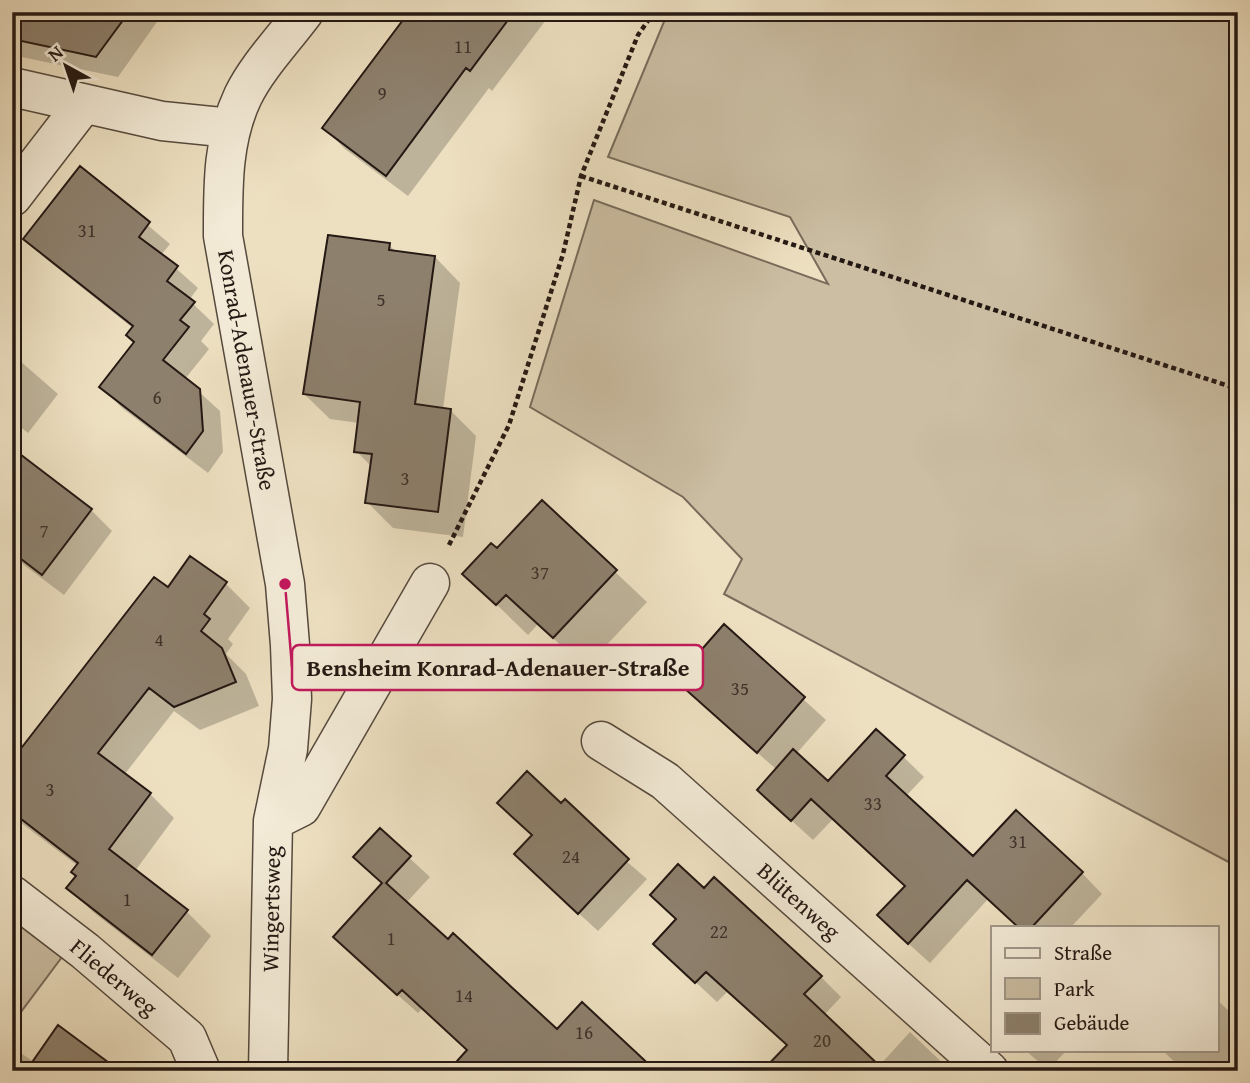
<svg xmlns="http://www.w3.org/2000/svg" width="1250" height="1083" font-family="'Gentium Book Plus',serif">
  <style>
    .green { fill: #cbbea3; stroke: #786b5b; stroke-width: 2 }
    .shadow { fill: #0003 }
    .building { fill: #8d806d; stroke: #241813; stroke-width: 2 }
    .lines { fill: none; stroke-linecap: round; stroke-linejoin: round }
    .minor-casing { stroke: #564a3e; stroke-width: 41 }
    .path { stroke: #241813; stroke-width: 4.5; stroke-dasharray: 5 3.5; stroke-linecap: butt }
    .minor { stroke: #f3ebd7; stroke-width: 38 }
    .labels { text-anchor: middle; stroke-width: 5; stroke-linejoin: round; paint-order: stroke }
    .number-label { font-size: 19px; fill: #3e322a }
    .street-label { font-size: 23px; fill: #241813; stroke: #f3ebd7 }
    .leader { fill: none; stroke: #c2185b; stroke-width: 2.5 }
    .callout-dot { fill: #c2185b; stroke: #f3ebd7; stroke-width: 2.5 }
    .callout { fill: #f3ebd7; stroke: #c2185b; stroke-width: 2.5 }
    .callout-label { font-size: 24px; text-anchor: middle; font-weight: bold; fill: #241813 }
  </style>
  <rect width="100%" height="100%" fill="#ede0c1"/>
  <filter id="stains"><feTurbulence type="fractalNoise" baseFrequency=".00286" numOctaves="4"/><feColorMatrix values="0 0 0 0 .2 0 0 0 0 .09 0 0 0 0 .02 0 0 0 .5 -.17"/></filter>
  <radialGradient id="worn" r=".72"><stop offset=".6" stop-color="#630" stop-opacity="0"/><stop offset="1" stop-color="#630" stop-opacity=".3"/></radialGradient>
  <path class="green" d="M 668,12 L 1238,12 L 1238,867 L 724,594 L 742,559 L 683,497 L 530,407 L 594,200 L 828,284 L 790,217 L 608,157 Z
    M 12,917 L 62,957 L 12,1024 Z"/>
  <path class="shadow" d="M 12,12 L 164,12 L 118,77 L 12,55 Z
    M 175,12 L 189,12 L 183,19 Z
    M 411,12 L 552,12 L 492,91 L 489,88 L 408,196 L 345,149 L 324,128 Z
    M 80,168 L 170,244 L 161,255 L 198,288 L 189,300 L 214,324 L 201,341 L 209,349 L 185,379 L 220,411 L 223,452 L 208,473 L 122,408 L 102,387 L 136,342 L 134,329 L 46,259 L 25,239 Z
    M 389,245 L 397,253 L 435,257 L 460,283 L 443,409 L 450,410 L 476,436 L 463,537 L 393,528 L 367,502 L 372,467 L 356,451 L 359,423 L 330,419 L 304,394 Z
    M 12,354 L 58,394 L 28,433 L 12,420 Z
    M 12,490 L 91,510 L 112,531 L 64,595 L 12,556 Z
    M 542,503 L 647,602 L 585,668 L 538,624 L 528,635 L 465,574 L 497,550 Z
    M 226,584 L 250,608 L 228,639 L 233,644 L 226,654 L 246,674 L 259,706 L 200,730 L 174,711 L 124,775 L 150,794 L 174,818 L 135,871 L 187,912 L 211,936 L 178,978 L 93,912 L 69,888 L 78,876 L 78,866 L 12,816 L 12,763 L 168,589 Z
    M 724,627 L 826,720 L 796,754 L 828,783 L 877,731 L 924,777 L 906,796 L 973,858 L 1082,873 L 1102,894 L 1071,927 L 1018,927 L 988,899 L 930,963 L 900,936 L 907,887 L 833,819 L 813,840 L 780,810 L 777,770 L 699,701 Z
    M 562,806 L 647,879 L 598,931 L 535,873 L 534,836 Z
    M 380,831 L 430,877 L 406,903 L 557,1031 L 469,1051 L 423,1008 L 418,1013 L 355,957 L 384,884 Z
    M 704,891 L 821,977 L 841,997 L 824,1015 L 878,1067 L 910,1032 L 951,1071 L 764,1071 L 788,1046 L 727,992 L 717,1002 L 676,964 Z
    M 1217,1000 L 1238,1019 L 1238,1071 L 1184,1071 L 1162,1050 L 1217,1050 Z
    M 12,1047 L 34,1062 L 117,1071 L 12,1071 Z
    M 1025,1050 L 1067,1050 L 1048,1070 Z"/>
  <path class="building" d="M 12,12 L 129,12 L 96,57 L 12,39 Z
    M 409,12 L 514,12 L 470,71 L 466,68 L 386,176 L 322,128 Z
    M 80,166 L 150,222 L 139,237 L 178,266 L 167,281 L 195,302 L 180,320 L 189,327 L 163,360 L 200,389 L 203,431 L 186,454 L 99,387 L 134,342 L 126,335 L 133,326 L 23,239 Z
    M 328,235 L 390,243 L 389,250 L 435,256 L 415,404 L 451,409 L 438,512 L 365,503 L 372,454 L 354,452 L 360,402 L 303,394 Z
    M 12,448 L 92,509 L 42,575 L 12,552 Z
    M 542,500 L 617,570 L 553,638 L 506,595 L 496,605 L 462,574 L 491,543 L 497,548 Z
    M 190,556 L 227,582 L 204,614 L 210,619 L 201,631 L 222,648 L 236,682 L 174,707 L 149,688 L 98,753 L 151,793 L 109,849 L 188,910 L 152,955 L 66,888 L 76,876 L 71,872 L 78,863 L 12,812 L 12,760 L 154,577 L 168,587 Z
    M 724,624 L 805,697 L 757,753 L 675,680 Z
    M 876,729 L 905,755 L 886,776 L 973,856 L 1016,810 L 1083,872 L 1032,927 L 1018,927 L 967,880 L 908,944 L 877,915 L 905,886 L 811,799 L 791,821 L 757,790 L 793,749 L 828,781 Z
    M 527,771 L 561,803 L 565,799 L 629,859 L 578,914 L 514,854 L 532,835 L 497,803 Z
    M 380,828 L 411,856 L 386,883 L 448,939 L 453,933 L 557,1029 L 582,1002 L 656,1071 L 448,1071 L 467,1050 L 402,990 L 397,995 L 333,937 L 382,883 L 353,857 Z
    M 678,864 L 704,888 L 714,877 L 822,976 L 804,994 L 885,1071 L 762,1071 L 787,1045 L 706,972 L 695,983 L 653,944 L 676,919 L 650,895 Z
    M 58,1025 L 120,1071 L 26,1071 Z"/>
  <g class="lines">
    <g class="minor-casing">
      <path id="minor" d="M 12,87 L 162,121 L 231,128
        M 12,197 L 82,106
        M 601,741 L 665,781 L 989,1071
        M 273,821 L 301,807 L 430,583
        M 12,895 L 85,951 L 187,1038 L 201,1071
        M 268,1071 L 273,821 L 288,749 L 292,699 L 290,645 L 285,584 L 223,236 C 223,188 222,140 243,96 C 257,67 284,39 304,12"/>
    </g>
    <path class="path" d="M 581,176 L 1238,389
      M 449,545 L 509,425 L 563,254 L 581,176 L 638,35 L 654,12"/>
    <use href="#minor" class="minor"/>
  </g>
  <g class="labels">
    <g class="number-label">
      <text x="463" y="53">11</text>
      <text x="382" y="100">9</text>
      <text x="87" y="237">31</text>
      <text x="381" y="306">5</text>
      <text x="157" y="404">6</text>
      <text x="405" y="485">3</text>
      <text x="44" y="537">7</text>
      <text x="540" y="579">37</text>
      <text x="159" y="646">4</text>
      <text x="740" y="695">35</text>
      <text x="50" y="796">3</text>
      <text x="873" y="810">33</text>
      <text x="1018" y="848">31</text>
      <text x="571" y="863">24</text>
      <text x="127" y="906">1</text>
      <text x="719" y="938">22</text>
      <text x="391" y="945">1</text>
      <text x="464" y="1002">14</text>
      <text x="584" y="1039">16</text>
      <text x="822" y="1047">20</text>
    </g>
    <g class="street-label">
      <text transform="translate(247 370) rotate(80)" y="8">Konrad-Adenauer-Straße</text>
      <text transform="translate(799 901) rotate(42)" y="8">Blütenweg</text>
      <text transform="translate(271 909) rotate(-89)" y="8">Wingertsweg</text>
      <text transform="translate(114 977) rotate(40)" y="8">Fliederweg</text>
    </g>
  </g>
  <path class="leader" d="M285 584L292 667"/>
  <circle class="callout-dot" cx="285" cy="584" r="7"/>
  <rect class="callout" x="292" y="645" width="411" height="45" rx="7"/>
  <g class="callout-label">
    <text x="498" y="676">Bensheim Konrad-Adenauer-Straße</text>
  </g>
  <rect width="1250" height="1083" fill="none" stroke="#ede0c1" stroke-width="42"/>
  <rect x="14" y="14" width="1222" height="1055" fill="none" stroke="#241813" stroke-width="3.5"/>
  <rect x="21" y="21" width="1208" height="1041" fill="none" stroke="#241813" stroke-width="2"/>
  <rect x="991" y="926" width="228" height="126" fill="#f3ebd7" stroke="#a09789" stroke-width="2"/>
  <rect x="1005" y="948" width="35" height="10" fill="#f3ebd7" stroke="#a09789" stroke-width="2"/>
  <text x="1054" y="960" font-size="21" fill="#241813">Straße</text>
  <rect x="1005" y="978" width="35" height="21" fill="#cbbea3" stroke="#a09789" stroke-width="2"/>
  <text x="1054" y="996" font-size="21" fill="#241813">Park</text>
  <rect x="1005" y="1013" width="35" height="21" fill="#8d806d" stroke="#a09789" stroke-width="2"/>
  <text x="1054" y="1030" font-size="21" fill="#241813">Gebäude</text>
  <g transform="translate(66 66) rotate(320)" stroke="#f3ebd7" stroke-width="5" paint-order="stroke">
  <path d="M0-5L12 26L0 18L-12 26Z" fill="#241813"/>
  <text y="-10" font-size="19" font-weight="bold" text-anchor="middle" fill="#241813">N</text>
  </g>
  <rect width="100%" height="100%" filter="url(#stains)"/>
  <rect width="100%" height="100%" fill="url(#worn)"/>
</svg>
